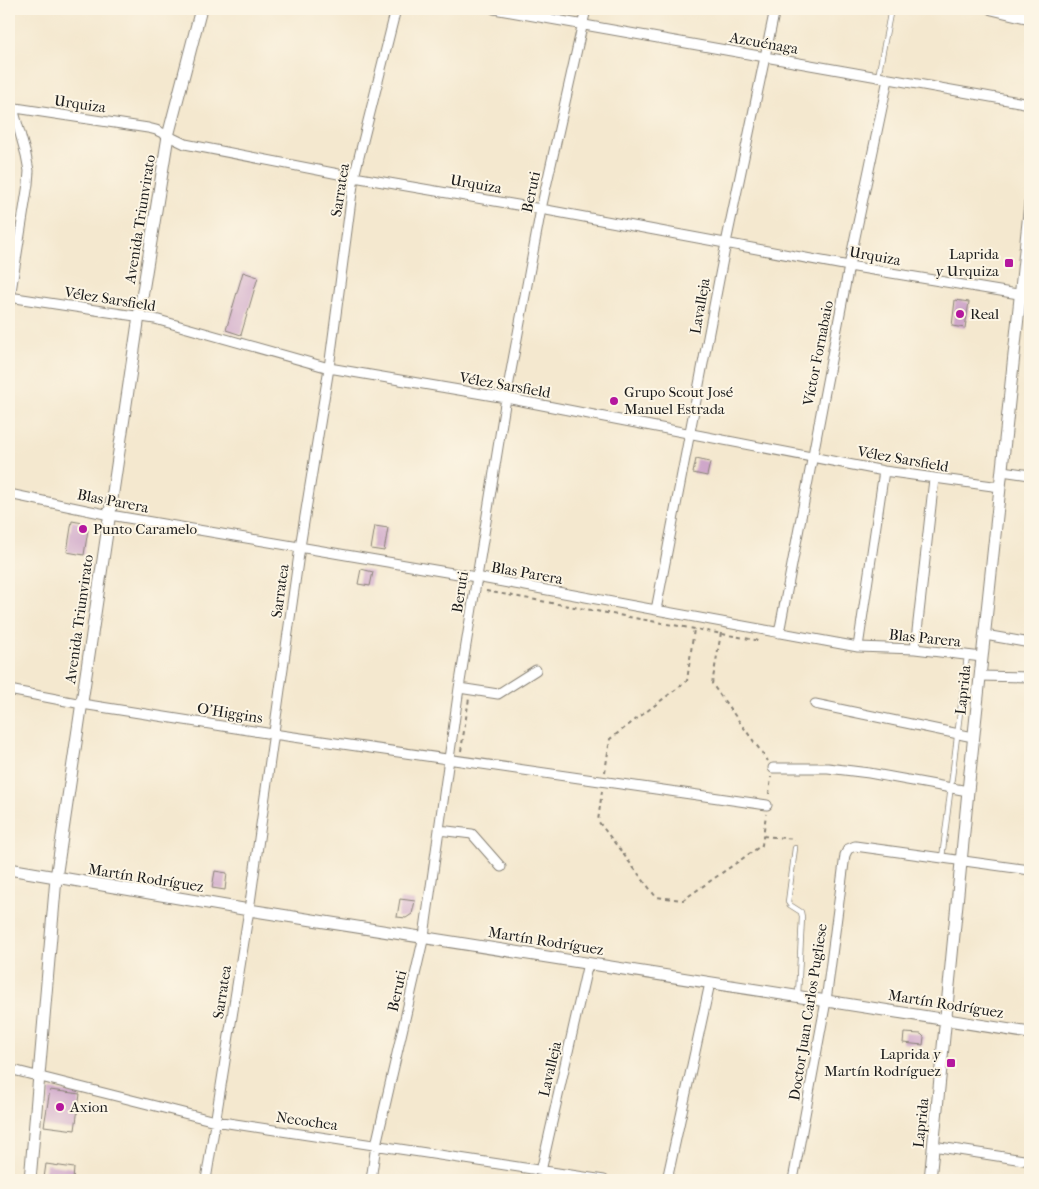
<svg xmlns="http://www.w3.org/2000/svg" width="1039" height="1189" font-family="'IM FELL French Canon',serif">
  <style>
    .building { fill: #cfa7ca }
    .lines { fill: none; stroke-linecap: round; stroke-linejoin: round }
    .service-casing { stroke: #888276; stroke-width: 6 }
    .minor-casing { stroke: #888276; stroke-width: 11 }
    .tertiary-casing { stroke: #888276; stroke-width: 13 }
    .path { stroke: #888276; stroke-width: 2; stroke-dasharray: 4 4; stroke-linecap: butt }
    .service { stroke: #fff; stroke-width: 4.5 }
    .minor { stroke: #fff; stroke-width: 9 }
    .tertiary { stroke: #fff; stroke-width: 11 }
    .poi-dot { fill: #b5179e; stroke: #fcf5e5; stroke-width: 2 }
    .labels { text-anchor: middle; stroke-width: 4; stroke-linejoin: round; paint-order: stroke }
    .street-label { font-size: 15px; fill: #1c1c1c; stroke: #fcf5e5 }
    .poi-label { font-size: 15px; fill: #1c1c1c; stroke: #fcf5e5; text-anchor: start }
  </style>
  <rect width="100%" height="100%" fill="#fcf5e5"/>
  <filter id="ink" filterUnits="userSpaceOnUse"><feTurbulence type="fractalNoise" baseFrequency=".02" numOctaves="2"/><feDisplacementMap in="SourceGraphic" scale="10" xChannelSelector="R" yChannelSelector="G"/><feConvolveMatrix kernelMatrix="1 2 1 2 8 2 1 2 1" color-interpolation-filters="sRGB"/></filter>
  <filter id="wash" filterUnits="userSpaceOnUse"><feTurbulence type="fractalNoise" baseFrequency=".0096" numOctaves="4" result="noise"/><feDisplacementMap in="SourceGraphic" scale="20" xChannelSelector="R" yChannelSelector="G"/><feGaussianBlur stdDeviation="1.12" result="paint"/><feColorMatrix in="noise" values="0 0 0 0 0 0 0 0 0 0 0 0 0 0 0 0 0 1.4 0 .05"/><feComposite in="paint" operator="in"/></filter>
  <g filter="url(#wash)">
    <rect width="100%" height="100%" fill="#f4e8cf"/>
    <g id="blocks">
      <path class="building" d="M 243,272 L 258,277 L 241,335 L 226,330 Z
        M 955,300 L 969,302 L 965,328 L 952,326 Z
        M 696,459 L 710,462 L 707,476 L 693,473 Z
        M 72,521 L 83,523 L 88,530 L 84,555 L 67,552 Z
        M 375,526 L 388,528 L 384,551 L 371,549 Z
        M 361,569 L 373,572 L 370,586 L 358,584 Z
        M 215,871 L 227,873 L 225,890 L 212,888 Z
        M 400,899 L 415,901 L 412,914 L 406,918 L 397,917 Z
        M 904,1033 L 921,1034 L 924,1037 L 923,1045 L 903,1043 Z
        M 50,1090 L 80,1094 L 75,1130 L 44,1126 Z
        M 46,1164 L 74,1168 L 73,1180 L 44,1178 Z"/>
    </g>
  </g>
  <g filter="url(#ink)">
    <use href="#blocks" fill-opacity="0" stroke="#888276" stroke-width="1"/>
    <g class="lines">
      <g class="service-casing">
        <path id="service" d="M 878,77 L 890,14
          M 795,848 L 788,902 L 790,905 L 801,912 L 802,917 L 798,996
          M 942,858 L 967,656"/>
      </g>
      <g class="minor-casing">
        <path id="minor" d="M 494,9 L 1030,104
          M 9,107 L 148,128 L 156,130 L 185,144 L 354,177 L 541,209 L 849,266 L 1030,296
          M 9,297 L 155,319 L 329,368 L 506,398 L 884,471 L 1000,487
          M 9,304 L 28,184 L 29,171 L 26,155 L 13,108
          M 1002,471 L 1030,475
          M 9,494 L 110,515 L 476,577 L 858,647 L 915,649 L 982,657
          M 656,610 L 726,243 L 775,9
          M 779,633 L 849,266 L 888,79
          M 985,635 L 1030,643
          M 858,647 L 884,471
          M 915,649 L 934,479
          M 980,676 L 1030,677
          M 459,688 L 498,694 L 536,670
          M 9,690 L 82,704 L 273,734 L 767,805
          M 815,704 L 973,737
          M 773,768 L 828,768 L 869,773 L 968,791
          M 439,830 L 472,834 L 501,867
          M 9,1069 L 215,1121 L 604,1180
          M 933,1146 L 1030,1161
          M 206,1180 L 249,910 L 300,547 L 329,368 L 354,177 L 396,9
          M 371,1180 L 376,1145 L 424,936 L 459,688 L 506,398 L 541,209 L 586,9
          M 539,1180 L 588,963
          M 667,1180 L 710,983
          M 793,1180 L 826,1001 L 845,855 L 848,849 L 855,846 L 1030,870"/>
      </g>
      <g class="tertiary-casing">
        <path id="tertiary" d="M 992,9 L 1030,18
          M 9,869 L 249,910 L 1030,1033
          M 30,1180 L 56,878 L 139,316 L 168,136 L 201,9
          M 930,1180 L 968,791 L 1030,203"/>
      </g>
      <path class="path" d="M 486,591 L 761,641
        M 721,633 L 712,684 L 768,761
        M 461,751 L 469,698
        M 605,772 L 610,739 L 687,681 L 694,629
        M 602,791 L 598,821 L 656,897 L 683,900 L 762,845 L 766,814
        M 769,794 L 771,777
        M 763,836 L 795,839"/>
      <use href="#service" class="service"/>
      <use href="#minor" class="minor"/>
      <use href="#tertiary" class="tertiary"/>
    </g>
  </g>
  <g class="poi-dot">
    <rect x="1004" y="258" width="10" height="10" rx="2.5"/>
    <circle cx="960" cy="314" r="5"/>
    <circle cx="614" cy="401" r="5"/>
    <circle cx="83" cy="529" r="5"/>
    <rect x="946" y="1058" width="10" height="10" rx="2.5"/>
    <circle cx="60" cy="1107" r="5"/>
  </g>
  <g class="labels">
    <g class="street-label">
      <text transform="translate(764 43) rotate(10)" y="5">Azcuénaga</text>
      <text transform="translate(80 104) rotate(8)" y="5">Urquiza</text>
      <text transform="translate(476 184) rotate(10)" y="5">Urquiza</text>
      <text transform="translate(340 190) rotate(-81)" y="5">Sarratea</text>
      <text transform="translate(531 192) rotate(-78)" y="5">Beruti</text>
      <text transform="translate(140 219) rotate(-81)" y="5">Avenida Triunvirato</text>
      <text transform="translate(875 256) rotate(10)" y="5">Urquiza</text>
      <text transform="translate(110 299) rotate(9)" y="5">Vélez Sarsfield</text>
      <text transform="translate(700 306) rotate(-80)" y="5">Lavalleja</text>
      <text transform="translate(818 353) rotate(-79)" y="5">Víctor Fornabaio</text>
      <text transform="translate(505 385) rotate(10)" y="5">Vélez Sarsfield</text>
      <text transform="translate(903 459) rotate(10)" y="5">Vélez Sarsfield</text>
      <text transform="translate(113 501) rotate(11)" y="5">Blas Parera</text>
      <text transform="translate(527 573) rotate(10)" y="5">Blas Parera</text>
      <text transform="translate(280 591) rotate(-82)" y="5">Sarratea</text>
      <text transform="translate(460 592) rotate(-81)" y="5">Beruti</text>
      <text transform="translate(79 619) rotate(-82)" y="5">Avenida Triunvirato</text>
      <text transform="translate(925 638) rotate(6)" y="5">Blas Parera</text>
      <text transform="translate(963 690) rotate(-84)" y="5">Laprida</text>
      <text transform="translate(230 713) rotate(9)" y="5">O'Higgins</text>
      <text transform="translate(146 878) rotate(9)" y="5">Martín Rodríguez</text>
      <text transform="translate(546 941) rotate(9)" y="5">Martín Rodríguez</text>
      <text transform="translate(397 991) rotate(-77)" y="5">Beruti</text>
      <text transform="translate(222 992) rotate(-81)" y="5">Sarratea</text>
      <text transform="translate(946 1004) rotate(9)" y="5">Martín Rodríguez</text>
      <text transform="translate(808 1012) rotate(-81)" y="5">Doctor Juan Carlos Pugliese</text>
      <text transform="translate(550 1069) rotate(-77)" y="5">Lavalleja</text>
      <text transform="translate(307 1121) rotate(8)" y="5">Necochea</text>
      <text transform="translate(921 1123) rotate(-84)" y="5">Laprida</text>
    </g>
    <g class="poi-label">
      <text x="999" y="259" text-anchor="end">Laprida<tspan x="999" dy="17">y Urquiza</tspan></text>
      <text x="970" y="319">Real</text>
      <text x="624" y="397">Grupo Scout José<tspan x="624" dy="17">Manuel Estrada</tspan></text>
      <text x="93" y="534">Punto Caramelo</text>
      <text x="941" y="1059" text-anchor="end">Laprida y<tspan x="941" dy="17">Martín Rodríguez</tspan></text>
      <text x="70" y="1112">Axion</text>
    </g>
  </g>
  <rect width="1039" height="1189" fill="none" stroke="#fcf5e5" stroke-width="30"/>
</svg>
